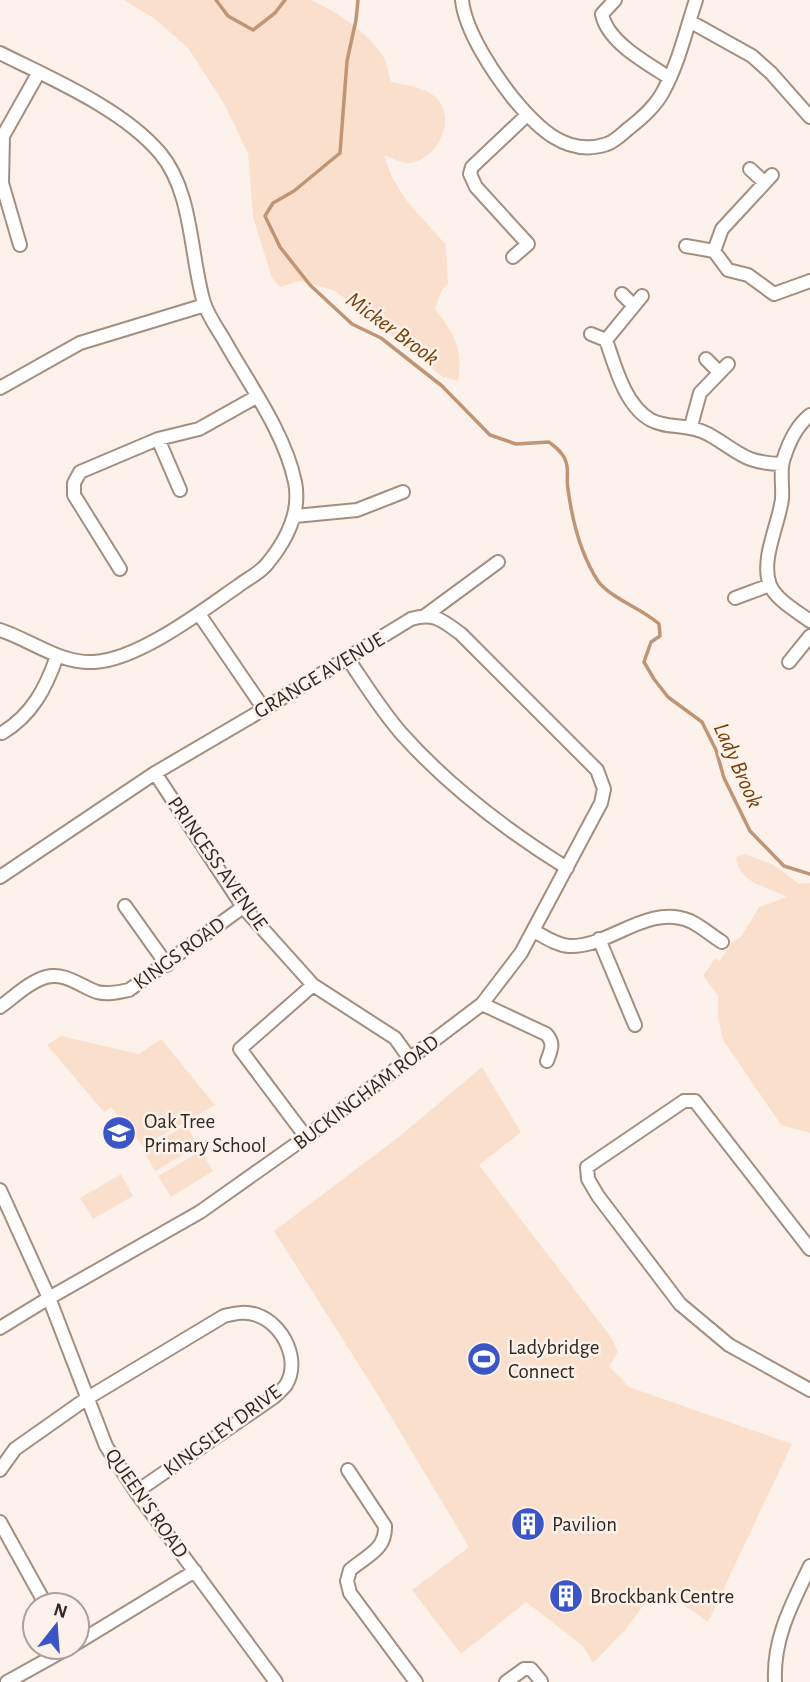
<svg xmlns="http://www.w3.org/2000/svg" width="810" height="1682" font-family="'Alegreya Sans',sans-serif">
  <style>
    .green { fill: #fae0cc }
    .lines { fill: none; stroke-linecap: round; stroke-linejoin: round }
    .stream { stroke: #bf9575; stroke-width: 3.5 }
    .minor-casing { stroke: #a48f7f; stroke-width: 16 }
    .minor { stroke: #fff; stroke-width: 12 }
    .labels { text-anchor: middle; stroke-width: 5; stroke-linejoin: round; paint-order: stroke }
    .street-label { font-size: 21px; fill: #312821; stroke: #fcf2eb }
    .poi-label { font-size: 21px; fill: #312821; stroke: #fcf2eb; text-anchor: start }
    .water-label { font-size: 23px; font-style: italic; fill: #774109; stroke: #fcf2eb }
  </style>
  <rect width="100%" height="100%" fill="#fcf2eb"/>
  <path class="green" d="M 124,0 L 311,0 C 337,12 367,31 383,56 C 387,63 388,74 391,82 C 404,84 423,88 433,95 C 459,115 439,159 410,163 C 401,164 391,157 384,155 L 392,177 L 406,200 L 446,245 L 448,283 L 442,290 L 435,309 C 454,333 464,351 458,381 L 443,377 L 394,339 L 385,326 L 333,290 L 299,281 L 280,287 L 272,278 L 253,217 L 248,153 L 223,102 L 188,48 L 155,19 Z
    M 745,854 L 774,865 L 799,884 L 810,883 L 810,1133 L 781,1125 L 723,1040 L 718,1018 L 718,995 L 703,976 L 715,958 L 720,961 L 732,942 L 741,937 L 759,907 L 787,897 C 767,886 740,885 736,857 Z
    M 61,1036 L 139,1054 L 161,1039 L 215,1105 L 143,1146 L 111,1107 L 104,1112 L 47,1045 Z
    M 482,1067 L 521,1132 L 479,1165 L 611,1337 L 618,1352 L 609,1366 L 629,1387 L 792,1444 L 708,1622 L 678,1601 L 669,1598 L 655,1598 L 645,1603 L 626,1629 L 593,1663 L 583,1646 L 526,1602 L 461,1654 L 412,1590 L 469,1547 L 378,1395 L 274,1231 L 400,1136 Z
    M 186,1125 L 198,1146 L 155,1171 L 143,1150 Z
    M 201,1151 L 213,1171 L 171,1197 L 158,1176 Z
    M 121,1174 L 133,1196 L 93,1219 L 80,1198 Z"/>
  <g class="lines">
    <path class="stream" d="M 216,0 L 228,16 L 253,30 L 275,13 L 285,0
      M 358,0 L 356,20 L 347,61 L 340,153 L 294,191 L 273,203 L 265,216 L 280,247 L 310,285 L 352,324 L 381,338 L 442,386 L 490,435 L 516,444 L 549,442 C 555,447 564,453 566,462 C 569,470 566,480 568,489 C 572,519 581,555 598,581 C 610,598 643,609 659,624 L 660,636 L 651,642 L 644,662 L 654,679 L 668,697 L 702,722 L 716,750 L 724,778 L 750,831 L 784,866 L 810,874"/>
    <g class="minor-casing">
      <path id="minor" d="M 462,0 C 465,31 494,74 513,98 C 536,126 566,158 607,144 C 614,142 622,134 628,129 C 642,118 656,106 664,90 C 679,62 686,30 696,0
        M 615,0 L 602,14 C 607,42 648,64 670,78
        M 691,22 L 752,56 L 771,73 L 810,117
        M 0,53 C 52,79 123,109 160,153 C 193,192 190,256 204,303 C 209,318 220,332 227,345 C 251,387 285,434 295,482 C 301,512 286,541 267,564 C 260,573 247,579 238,586 C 202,611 138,660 94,662 C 60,664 31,640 0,630
        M 750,169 L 764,182
        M 772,175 L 722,229 L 714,251 L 728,270 L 748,275 L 774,294 L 810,281
        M 20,245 L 2,183 L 3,136 L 39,72
        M 686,246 L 714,251
        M 513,257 L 528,244 L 476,187 L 470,174 L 472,167 L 527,115
        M 622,294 L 633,305
        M 642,296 L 606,340 C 615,366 625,406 651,420 C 667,429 688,423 708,434 C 740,452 743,463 782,464
        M 591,334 L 606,340
        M 706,359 L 718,371
        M 0,388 L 80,343 L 205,305
        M 810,415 C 796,426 788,444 783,461 C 780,473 783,487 782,499 C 779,524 760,560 770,585 C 776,600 798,612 810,621
        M 691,426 L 700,393 L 728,364
        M 158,439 L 180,490
        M 295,516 L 357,510 L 403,492
        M 120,569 L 74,495 L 74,483 L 80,472 L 158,439 L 199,429 L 256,397
        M 735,598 L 770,585
        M 199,614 L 264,709
        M 426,615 L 498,562
        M 348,659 C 365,684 381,710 401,733 C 449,787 506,830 567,868
        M 789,662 L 810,636
        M 2,733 C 32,715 46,688 57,656
        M 155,773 L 243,907 L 313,985 L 395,1038 L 410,1059
        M 0,877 L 155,773 L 264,709 L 411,619 C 434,612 442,620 461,634 L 597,770 L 604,789 L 601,803 L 521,953 L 482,1004 L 306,1137 L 200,1212 L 49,1298 L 0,1328
        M 125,906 L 167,965
        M 534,931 C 545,937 556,945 569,946 C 609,948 647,903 690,921 C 701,926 712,936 722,942
        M 599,939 L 635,1025
        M 482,1004 L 546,1034 C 555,1043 551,1050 547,1061
        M 0,1007 C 14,997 29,982 46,977 C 65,972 80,986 97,992 C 108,995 119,992 129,990 L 243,907
        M 306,1137 L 240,1049 L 313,985
        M 0,1190 L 49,1298 L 106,1446 L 136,1492 L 276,1682
        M 810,1249 L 695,1101 L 684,1101 L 587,1167 L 588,1179 L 598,1196 L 680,1304 L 729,1345 L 810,1390
        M 0,1470 L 15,1449 L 86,1399 L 224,1316 C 236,1313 246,1311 257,1315 C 283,1324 301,1360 286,1385 C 283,1389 278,1393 274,1397 L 136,1492
        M 348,1470 L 385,1526 C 386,1550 366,1556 350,1570 L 347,1581 L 350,1593 L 416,1682
        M 0,1522 L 46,1605
        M 77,1643 L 195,1571
        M 775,1681 C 773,1638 792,1604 810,1566
        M 7,1682 L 70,1647
        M 506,1682 L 524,1669 L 531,1669 L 541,1681"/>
    </g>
    <use href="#minor" class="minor"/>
  </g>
  <defs>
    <g id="school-disc" transform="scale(1.75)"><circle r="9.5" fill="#3b55c7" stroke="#fcf2eb"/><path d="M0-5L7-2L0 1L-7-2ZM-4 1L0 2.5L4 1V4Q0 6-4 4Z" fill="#fff"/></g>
    <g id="stadium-disc" transform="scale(1.75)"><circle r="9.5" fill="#3b55c7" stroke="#fcf2eb"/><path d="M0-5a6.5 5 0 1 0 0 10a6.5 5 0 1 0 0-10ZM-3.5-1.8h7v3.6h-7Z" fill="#fff"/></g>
    <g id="building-disc" transform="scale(1.75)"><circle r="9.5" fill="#3b55c7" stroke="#fcf2eb"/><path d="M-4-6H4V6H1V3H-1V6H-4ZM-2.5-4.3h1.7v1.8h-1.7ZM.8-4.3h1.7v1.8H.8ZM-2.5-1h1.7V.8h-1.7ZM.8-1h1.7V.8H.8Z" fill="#fff"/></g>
  </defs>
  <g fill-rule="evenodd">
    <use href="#school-disc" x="119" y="1133"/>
    <use href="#stadium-disc" x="484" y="1359"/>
    <use href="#building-disc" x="528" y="1524"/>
    <use href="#building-disc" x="566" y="1596"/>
  </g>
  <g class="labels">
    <g class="street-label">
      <text transform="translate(319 675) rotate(-31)" y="7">GRANGE AVENUE</text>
      <text transform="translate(218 863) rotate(55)" y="7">PRINCESS AVENUE</text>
      <text transform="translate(179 953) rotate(-36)" y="7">KINGS ROAD</text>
      <text transform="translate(366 1092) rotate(-37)" y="7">BUCKINGHAM ROAD</text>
      <text transform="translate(222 1430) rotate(-36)" y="7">KINGSLEY DRIVE</text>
      <text transform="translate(147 1503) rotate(55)" y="7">QUEEN'S ROAD</text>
    </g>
    <g class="poi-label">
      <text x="144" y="1128">Oak Tree<tspan x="144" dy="24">Primary School</tspan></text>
      <text x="508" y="1354">Ladybridge<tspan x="508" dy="24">Connect</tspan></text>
      <text x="552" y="1531">Pavilion</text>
      <text x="590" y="1603">Brockbank Centre</text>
    </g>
    <g class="water-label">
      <text transform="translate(393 328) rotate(36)" y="8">Micker Brook</text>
      <text transform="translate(739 765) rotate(66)" y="8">Lady Brook</text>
    </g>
  </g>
  <g transform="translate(56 1626) rotate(17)"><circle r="33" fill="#fcf2eb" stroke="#aba19a" stroke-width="2"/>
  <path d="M0-5L12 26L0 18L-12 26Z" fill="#3b55c7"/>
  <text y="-10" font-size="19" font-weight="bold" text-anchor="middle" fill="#312821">N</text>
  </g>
</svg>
